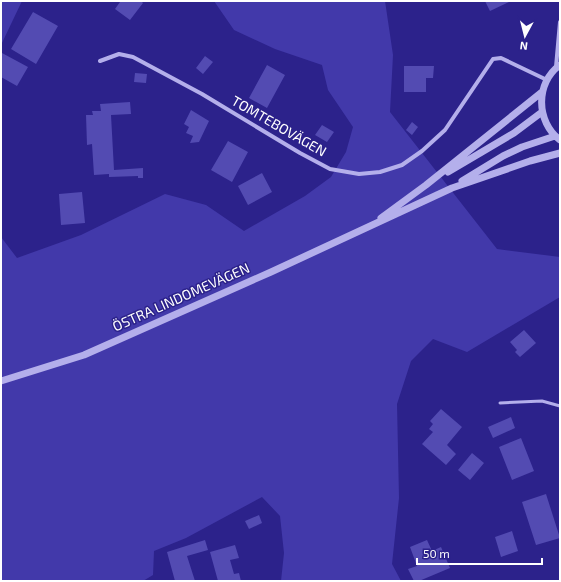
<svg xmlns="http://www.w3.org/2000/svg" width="561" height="582" font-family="'Exo 2',sans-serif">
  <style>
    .green { fill: #4239aa }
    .building { fill: #534bb2 }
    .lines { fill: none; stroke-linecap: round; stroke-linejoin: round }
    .service { stroke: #b4afeb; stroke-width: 3 }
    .minor { stroke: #b4afeb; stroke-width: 4 }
    .tertiary { stroke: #b4afeb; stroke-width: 7 }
    .labels { text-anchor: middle; stroke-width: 3; stroke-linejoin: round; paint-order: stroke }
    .street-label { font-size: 14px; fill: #fff; stroke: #2c228b }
  </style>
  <rect width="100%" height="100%" fill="#2c228b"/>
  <path class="green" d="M 1,1 L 22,1 L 1,45 Z
    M 214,1 L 385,1 L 393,55 L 390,112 L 497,249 L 560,257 L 560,297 L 467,352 L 433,339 L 411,361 L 397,404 L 399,498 L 392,564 L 401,581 L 281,581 L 284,553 L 280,516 L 262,497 L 186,538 L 154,551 L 153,575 L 143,581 L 1,581 L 1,237 L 17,258 L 81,235 L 165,194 L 206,205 L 244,231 L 305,196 L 331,177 L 346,152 L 353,127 L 328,90 L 322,65 L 275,49 L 234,30 Z"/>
  <path class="building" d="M 119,1 L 141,1 L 143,3 L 130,20 L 115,9 L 120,2 Z
    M 485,1 L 511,1 L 490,11 Z
    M 33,12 L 58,26 L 36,64 L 11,49 Z
    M 2,53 L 28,67 L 17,86 L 1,77 Z
    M 205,56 L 213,62 L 203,74 L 196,68 Z
    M 267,65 L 285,75 L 267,108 L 249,98 Z
    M 404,66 L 434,66 L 433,78 L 426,78 L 426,92 L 404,92 Z
    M 135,73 L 147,74 L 146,83 L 134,82 Z
    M 130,102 L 131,114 L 111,115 L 114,170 L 143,168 L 143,178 L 138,178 L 138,176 L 109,177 L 109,174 L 94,175 L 92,144 L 87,145 L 86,115 L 93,115 L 92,111 L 101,111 L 100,104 Z
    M 191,110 L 209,121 L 199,142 L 190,143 L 193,136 L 186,133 L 189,127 L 184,124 Z
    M 412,122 L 418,127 L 412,135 L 406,130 Z
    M 322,125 L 334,132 L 327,142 L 315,135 Z
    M 228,141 L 248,152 L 232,182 L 211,170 Z
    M 262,173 L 272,192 L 248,205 L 238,186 Z
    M 82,192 L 85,223 L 61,225 L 59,194 Z
    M 524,330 L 536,343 L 520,357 L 515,352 L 517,350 L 510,342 Z
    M 441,409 L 462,427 L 447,445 L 456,454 L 446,465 L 422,444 L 433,432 L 429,429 L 433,424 L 430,421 Z
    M 511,417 L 515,428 L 493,438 L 488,427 Z
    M 521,438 L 534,471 L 512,480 L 499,447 Z
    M 472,453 L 484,463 L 470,480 L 458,470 Z
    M 546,494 L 560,538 L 536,545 L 522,502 Z
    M 259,515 L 262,523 L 249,529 L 245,521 Z
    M 512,531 L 518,551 L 501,557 L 495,537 Z
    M 205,540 L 208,550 L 187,556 L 195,581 L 175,581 L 167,552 Z
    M 427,540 L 432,551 L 441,547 L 450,568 L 419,581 L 414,581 L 408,569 L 417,566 L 410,547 Z
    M 235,545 L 239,558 L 230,560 L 234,574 L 239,573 L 241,581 L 218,581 L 210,552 Z"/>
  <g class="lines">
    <path class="service" d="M 500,403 L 542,401 L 560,406"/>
    <path class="minor" d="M 100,61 L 119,54 L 133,57 L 202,94 L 300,153 L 330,169 L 359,174 L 380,172 L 402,165 L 422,151 L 445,130 L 493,59 L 501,58 L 547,80
      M 556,67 L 560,22"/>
    <path class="tertiary" d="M 560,65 C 535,83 536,122 560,140
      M 448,172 L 514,133 L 542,112
      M 462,181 L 503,156 L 522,147 L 555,136
      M 381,218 L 426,185 L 542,92
      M 1,381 L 84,355 L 271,272 L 452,188 L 530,161 L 560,153"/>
  </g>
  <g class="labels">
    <g class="street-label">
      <text transform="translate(279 126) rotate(30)" y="5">TOMTEBOVÄGEN</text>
      <text transform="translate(181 297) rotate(-24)" y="5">ÖSTRA LINDOMEVÄGEN</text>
    </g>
  </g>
  <rect width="561" height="582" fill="none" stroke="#ffffff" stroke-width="4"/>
  <g transform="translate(525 36) rotate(187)" stroke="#2c228b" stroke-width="3" paint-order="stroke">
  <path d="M0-3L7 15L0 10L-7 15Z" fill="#ffffff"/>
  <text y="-6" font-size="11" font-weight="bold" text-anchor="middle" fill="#ffffff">N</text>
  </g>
  <path d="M417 558v6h125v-6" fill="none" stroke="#ffffff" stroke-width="2"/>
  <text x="423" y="558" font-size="12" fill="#ffffff" stroke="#2c228b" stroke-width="3" paint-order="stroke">50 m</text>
</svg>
